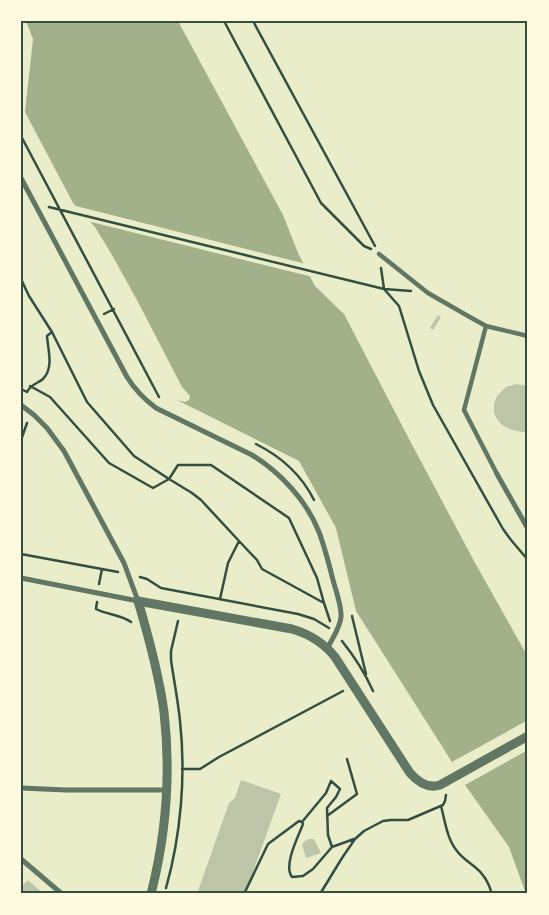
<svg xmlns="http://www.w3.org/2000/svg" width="549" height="915" font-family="'Golos Text',sans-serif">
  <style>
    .water { fill: #a3b18a }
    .pier { fill: #e9edc9 }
    .building { fill: #bcc5a7 }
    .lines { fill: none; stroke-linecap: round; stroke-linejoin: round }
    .path { stroke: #344e41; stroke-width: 2.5 }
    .pedestrian { stroke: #617663; stroke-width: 4.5 }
    .minor { stroke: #617663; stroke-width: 5 }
    .tertiary { stroke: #617663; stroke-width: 9 }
    .neatline { fill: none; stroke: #344e41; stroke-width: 2 }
  </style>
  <rect width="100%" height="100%" fill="#e9edc9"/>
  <path class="water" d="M 26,21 L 178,21 L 283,215 L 298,253 L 315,286 L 344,314 L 408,437 L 474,561 L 528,657 L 528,894 L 526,894 L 509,847 L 465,785 L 452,762 L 356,611 L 336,528 L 299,461 L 177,400 L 185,402 L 189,400 L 190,396 L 182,387 L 138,302 L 112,255 L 95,227 L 73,203 L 25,112 L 33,39 Z"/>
  <path class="pier" d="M 72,205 L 306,264 L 313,277 L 87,221 Z
    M 528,720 L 528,750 L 465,785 L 452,762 Z"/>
  <path class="building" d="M 438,315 L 441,317 L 433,330 L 430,328 Z
    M 516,384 L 528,386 L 528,433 L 512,430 L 502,425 L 497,419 L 494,413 L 494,404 L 497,396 L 506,387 Z
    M 241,780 L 281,794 L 245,894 L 197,894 L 229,803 L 235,798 Z
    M 309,839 L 314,839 L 321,853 L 306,858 L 302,845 L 305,841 Z
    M 28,880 L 44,894 L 25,894 L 21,891 L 21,887 Z"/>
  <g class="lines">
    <path class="path" d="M 224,21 L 321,203 L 364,246 L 371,249
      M 253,21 L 375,246
      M 21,136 L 159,397
      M 49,207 L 384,289 L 411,291
      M 381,268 L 384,289 L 399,306 L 419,371 L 433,405 L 503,529 L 511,540 L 528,560
      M 21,279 L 29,296 L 52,332 L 47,336 C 48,350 54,368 43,379 C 37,384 31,384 27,392 L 21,389
      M 104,314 L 114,309
      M 52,332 L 87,402 L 134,456 L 169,479 L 178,465 L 211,465 L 289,518 L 317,578 L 324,603
      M 30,386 L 50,397 L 109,463 L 153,488 L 169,479 L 192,493 L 201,500 L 239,541 L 228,563 L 220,599
      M 21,440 L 27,423
      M 256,444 C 282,457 301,474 314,500
      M 239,541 L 257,560 L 262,569 L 324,603 L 330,621
      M 21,554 L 118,572
      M 140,577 L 147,579 L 161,588 L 298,614 L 314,619 L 329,628
      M 99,584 L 102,569
      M 97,602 L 96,609 C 107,615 120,614 131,622
      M 352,616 L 366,674
      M 342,641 C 354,656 365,673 373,691
      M 182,769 L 200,769 L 219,757 L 343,691
      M 441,806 C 445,821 447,839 457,851 C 462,858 469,862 475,867 C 484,874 489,883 492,894
      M 327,816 L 357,794 L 347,759
      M 302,822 L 326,793 L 331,781 L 340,789 L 336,797 L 327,808 L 328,835 L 332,847
      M 166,888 C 181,835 186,775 180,721 C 178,701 174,681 171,660 L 171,651 L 178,621
      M 244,894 L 268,844 L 299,821 L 302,822 L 303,824 C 298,837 283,866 292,877 L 303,876 L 313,869 L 332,847 L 354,839
      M 320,894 L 342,858 L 355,839 L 364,831 L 383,821 L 391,820 L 408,820 L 443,805 L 445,801 L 446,795"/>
    <path class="pedestrian" d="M 379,254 L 428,293 L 468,316 L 486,326 L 528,336
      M 486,326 L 464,410 L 497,474"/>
    <path class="minor" d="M 21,178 L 127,377 C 135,390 144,399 156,408 L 252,455 C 280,472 307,501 319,532 C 325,548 329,564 333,580 C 336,591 342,607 341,617 C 340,628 332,639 327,649
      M 21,405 L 34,415 L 47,428 L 64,451 L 124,563 L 138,601
      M 497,474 L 528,529
      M 21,578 L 138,601
      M 21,788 L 66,790 L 167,790
      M 21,859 L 62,894"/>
    <path class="tertiary" d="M 151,894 C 166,835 171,773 164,712 C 159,675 149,638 138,601 L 292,629 C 309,634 324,643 335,657 L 410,773 C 418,782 428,789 440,785 L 528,736"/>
  </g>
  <rect width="549" height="915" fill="none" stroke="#fefae0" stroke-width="45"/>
  <rect x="22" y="22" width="504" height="870" class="neatline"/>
</svg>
